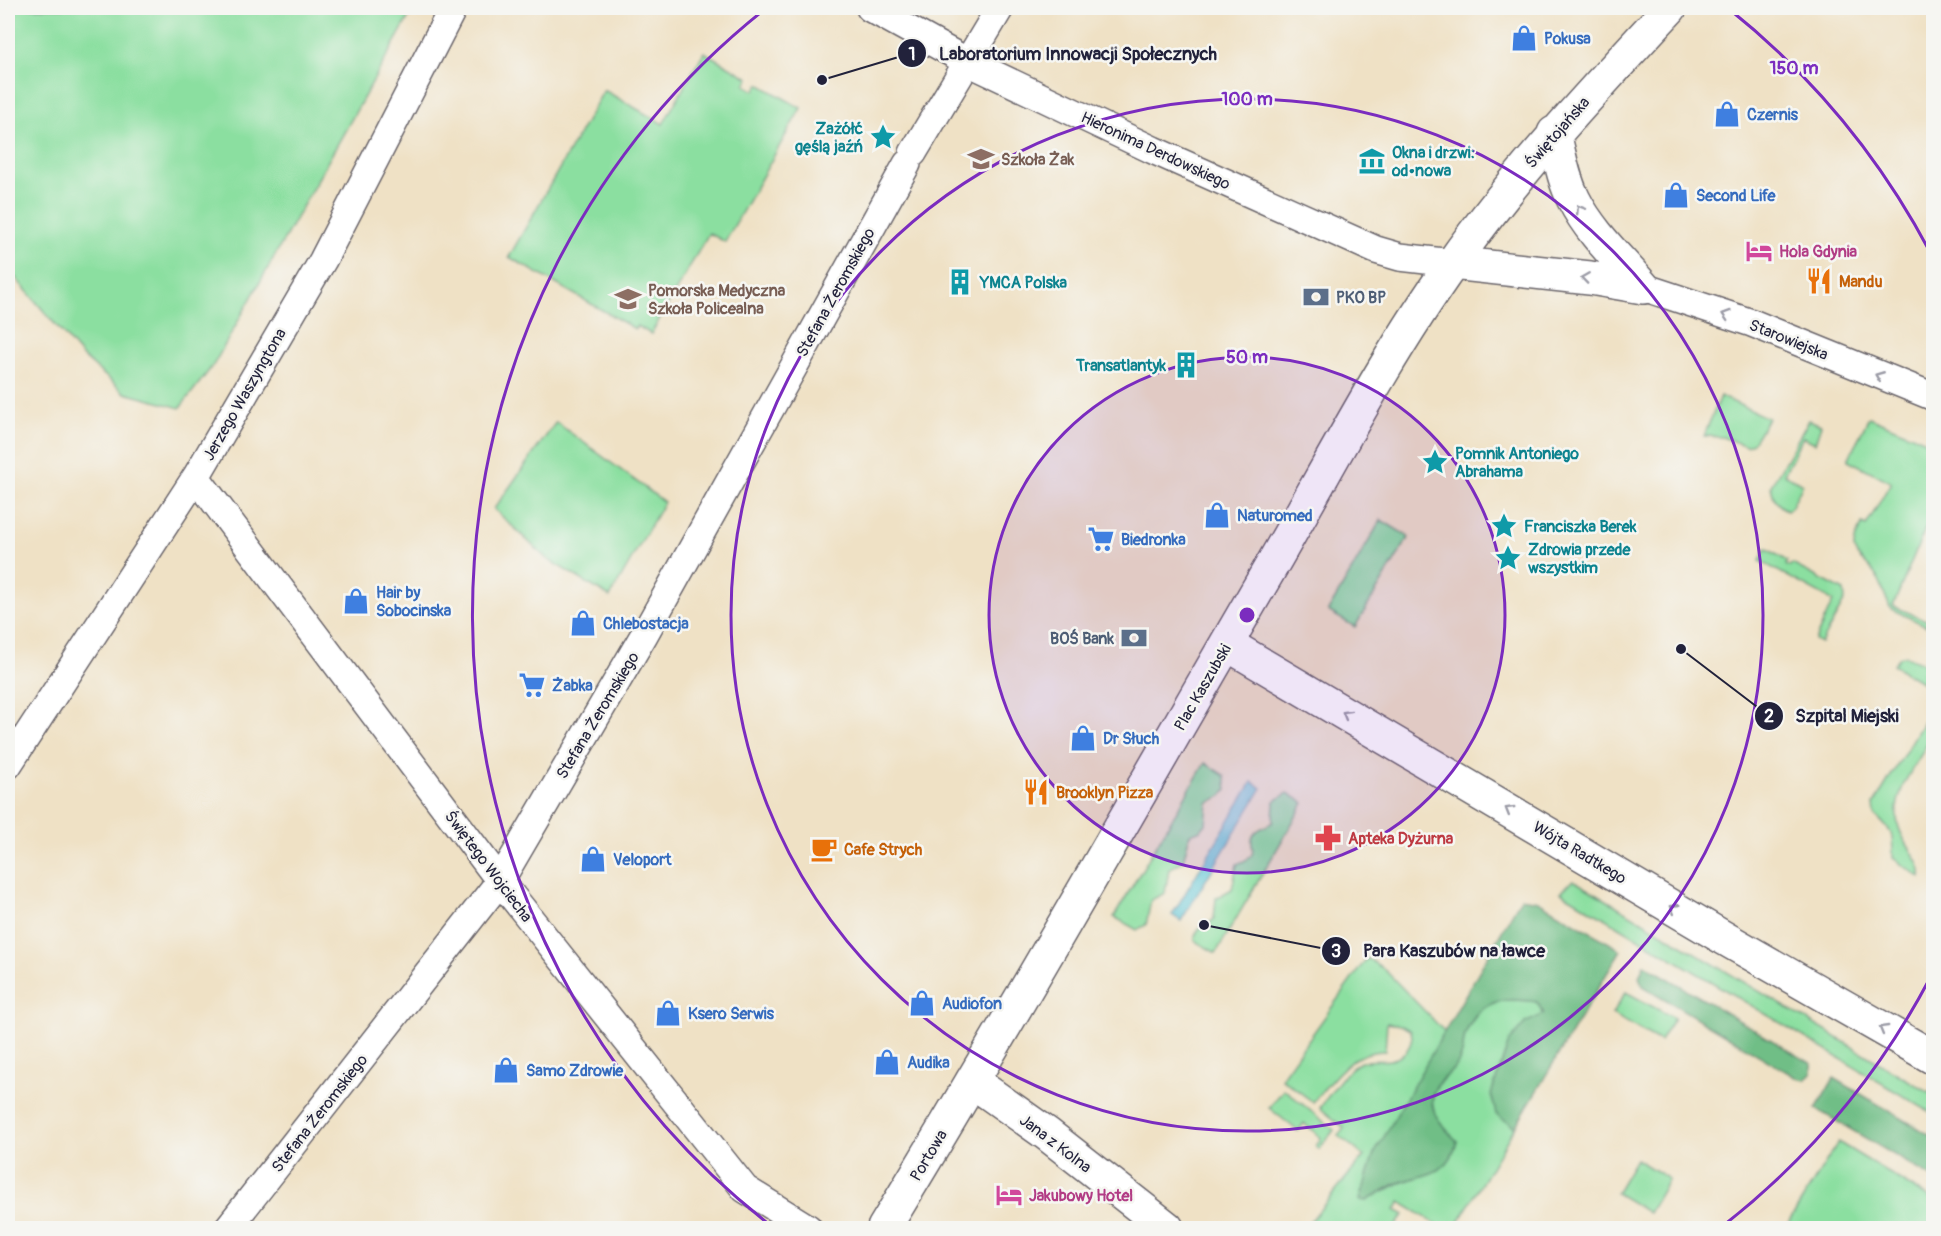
<svg xmlns="http://www.w3.org/2000/svg" width="1941" height="1236" font-family="Pangolin,sans-serif">
  <style>
    .green { fill: #8bdfa0; stroke: #56806e; stroke-width: 1.5 }
    .forest { fill: #70be86; stroke: #497060; stroke-width: 1.5 }
    .water { fill: #58c3d3; stroke: #3d7287; stroke-width: 1.5 }
    .lines { fill: none; stroke-linecap: round; stroke-linejoin: round }
    .street-casing { stroke: #6a656b; stroke-width: 30 }
    .secondary-casing { stroke: #6a656b; stroke-width: 36 }
    .street { stroke: #fff; stroke-width: 27 }
    .secondary { stroke: #fff; stroke-width: 33 }
    .oneway { stroke: #9c9ca7 }
    .ring { fill: none; stroke: #7b2cbf; stroke-width: 3 }
    .labels { text-anchor: middle; stroke-width: 5; stroke-linejoin: round; paint-order: stroke }
    .shop-label { font-size: 16px; font-weight: bold; fill: #366cbe; stroke: #f6f6f2; text-anchor: start }
    .culture-label { font-size: 16px; font-weight: bold; fill: #0d838f; stroke: #f6f6f2; text-anchor: start }
    .street-label { font-size: 16px; fill: #22223b; stroke: #f6f6f2 }
    .education-label { font-size: 16px; font-weight: bold; fill: #785e54; stroke: #f6f6f2; text-anchor: start }
    .hotel-label { font-size: 16px; font-weight: bold; fill: #b23c85; stroke: #f6f6f2; text-anchor: start }
    .food-label { font-size: 16px; font-weight: bold; fill: #c56008; stroke: #f6f6f2; text-anchor: start }
    .service-label { font-size: 16px; font-weight: bold; fill: #4e5e75; stroke: #f6f6f2; text-anchor: start }
    .health-label { font-size: 16px; font-weight: bold; fill: #be3a42; stroke: #f6f6f2; text-anchor: start }
    .centre { fill: #7b2cbf; stroke: #f6f6f2; stroke-width: 3 }
    .ring-label { font-size: 18px; text-anchor: middle; font-weight: bold; fill: #7b2cbf; stroke: #f6f6f2; stroke-width: 5; stroke-linejoin: round; paint-order: stroke }
    .leader { fill: none; stroke: #22223b; stroke-width: 2 }
    .callout-dot { fill: #22223b; stroke: #f6f6f2; stroke-width: 2 }
    .mark-label { font-size: 18px; text-anchor: middle; font-weight: bold; fill: #fff }
    .callout-label { font-size: 18px; text-anchor: middle; font-weight: bold; fill: #22223b; stroke: #f6f6f2; stroke-width: 5; stroke-linejoin: round; paint-order: stroke }
  </style>
  <rect width="100%" height="100%" fill="#f6f6f2"/>
  <filter id="ink" filterUnits="userSpaceOnUse"><feTurbulence type="fractalNoise" baseFrequency=".0167" numOctaves="2"/><feDisplacementMap in="SourceGraphic" scale="12" xChannelSelector="R" yChannelSelector="G"/><feConvolveMatrix kernelMatrix="1 2 1 2 8 2 1 2 1" color-interpolation-filters="sRGB"/></filter>
  <filter id="wash" filterUnits="userSpaceOnUse"><feTurbulence type="fractalNoise" baseFrequency=".008" numOctaves="4" result="noise"/><feDisplacementMap in="SourceGraphic" scale="24" xChannelSelector="R" yChannelSelector="G"/><feGaussianBlur stdDeviation="1.35" result="paint"/><feColorMatrix in="noise" values="0 0 0 0 0 0 0 0 0 0 0 0 0 0 0 0 0 1.4 0 .05"/><feComposite in="paint" operator="in"/></filter>
  <g filter="url(#wash)">
    <rect width="100%" height="100%" fill="#efe1c5"/>
    <path class="green" d="M 8,8 L 414,8 L 214,364 L 180,408 L 125,393 L 82,356 L 8,269 Z
      M 704,52 L 749,78 L 745,85 L 755,91 L 759,84 L 801,108 L 725,242 L 709,233 L 651,334 L 637,326 L 635,329 L 509,257 L 604,90 L 663,124 Z
      M 1720,396 L 1768,418 L 1753,443 L 1746,446 L 1722,437 L 1704,436 Z
      M 1869,417 L 1933,444 L 1933,510 L 1893,606 L 1933,623 L 1933,629 L 1891,609 C 1886,600 1883,588 1878,579 C 1862,553 1843,559 1862,524 L 1866,526 L 1891,482 L 1848,460 Z
      M 1809,420 L 1821,425 L 1815,443 L 1803,437 L 1784,474 L 1803,484 L 1791,508 L 1787,510 C 1776,505 1773,497 1771,486 Z
      M 556,422 L 664,502 L 610,597 L 547,559 L 494,509 Z
      M 1381,520 L 1409,537 L 1355,627 L 1328,611 Z
      M 1766,548 L 1787,561 L 1786,565 L 1790,567 L 1792,564 L 1844,591 L 1845,600 L 1821,643 L 1815,640 L 1833,601 L 1760,561 Z
      M 1905,656 L 1933,667 L 1933,695 L 1928,686 L 1893,665 L 1899,657 Z
      M 1933,706 C 1934,715 1936,727 1932,734 C 1921,761 1899,780 1897,810 C 1894,840 1925,859 1921,878 L 1893,858 C 1892,831 1895,835 1875,815 L 1874,804 Z
      M 1205,763 L 1225,776 L 1227,789 L 1222,796 L 1208,803 L 1206,824 L 1201,830 L 1190,834 L 1183,861 L 1169,869 L 1165,893 L 1151,900 L 1146,925 L 1137,930 L 1114,917 Z
      M 1288,793 L 1304,803 L 1216,953 L 1195,941 C 1194,926 1206,928 1214,919 L 1216,898 L 1232,889 L 1237,864 C 1266,853 1244,846 1255,833 C 1259,828 1268,826 1273,822 L 1274,801 Z
      M 1573,880 L 1933,1095 L 1933,1114 L 1561,892 Z
      M 1367,958 L 1384,969 L 1446,1033 L 1373,1156 L 1384,1192 C 1411,1171 1448,1183 1457,1141 C 1442,1126 1423,1107 1438,1085 C 1444,1076 1454,1072 1459,1061 C 1465,1050 1462,1044 1465,1035 C 1480,998 1504,997 1537,1002 L 1544,1015 L 1525,1023 L 1496,1114 L 1515,1127 L 1455,1228 L 1443,1228 L 1400,1202 L 1395,1210 L 1404,1215 L 1394,1228 L 1305,1228 L 1364,1156 L 1338,1135 L 1344,1128 L 1320,1108 C 1331,1093 1344,1070 1361,1062 C 1372,1058 1384,1063 1394,1059 C 1406,1056 1416,1040 1410,1030 L 1400,1025 L 1387,1023 L 1385,1051 C 1350,1050 1334,1079 1313,1102 L 1281,1078 Z
      M 1626,992 L 1674,1018 L 1660,1041 L 1612,1014 Z
      M 1284,1089 L 1334,1130 L 1319,1149 L 1316,1146 L 1321,1138 L 1304,1123 L 1298,1131 L 1269,1108 Z
      M 1838,1142 L 1933,1200 L 1933,1228 L 1785,1228 Z
      M 1636,1159 L 1669,1179 L 1649,1213 L 1616,1193 Z"/>
    <path class="forest" d="M 1521,898 L 1538,901 L 1621,950 L 1515,1127 L 1496,1114 L 1491,1094 L 1509,1042 L 1525,1023 L 1544,1014 L 1537,1002 C 1504,997 1479,998 1465,1035 C 1462,1044 1465,1050 1459,1061 C 1454,1072 1443,1076 1437,1085 C 1423,1107 1442,1126 1457,1141 C 1449,1177 1426,1173 1398,1183 C 1387,1187 1376,1196 1366,1201 L 1360,1200 L 1373,1156 Z
      M 1644,964 L 1812,1064 L 1812,1073 L 1805,1080 L 1797,1078 L 1643,986 L 1639,977 Z
      M 1834,1078 L 1933,1137 L 1933,1178 L 1816,1109 Z"/>
    <path class="water" d="M 1252,782 L 1262,788 L 1181,921 L 1172,915 Z"/>
  </g>
  <g filter="url(#ink)">
    <g class="lines">
      <g class="street-casing">
        <path id="street" d="M 870,8 L 968,62 L 1153,150 L 1376,250 L 1400,257 L 1452,263
          M 913,153 L 1000,8
          M 1643,287 L 1752,323 L 1934,397
          M 196,477 L 500,881 L 745,1189 L 808,1228
          M 8,765 L 196,477 L 323,260 L 453,8
          M 228,1228 L 500,881 L 644,635 L 907,164"/>
      </g>
      <g class="secondary-casing">
        <path id="secondary" d="M 1554,133 C 1560,156 1563,179 1574,200 C 1590,232 1620,260 1643,287
          M 1452,263 L 1590,278 L 1643,287
          M 1227,644 L 1724,938 L 1934,1058
          M 972,1081 L 1047,1134 L 1167,1228
          M 884,1228 C 1013,1016 1136,799 1261,584 C 1324,477 1380,365 1452,264 C 1517,172 1594,90 1670,8"/>
      </g>
      <use href="#street" class="street"/>
      <use href="#secondary" class="secondary"/>
    </g>
    <defs><path id="oneway-chevron" d="M-2-3.5L2.5 0L-2 3.5" fill="none" stroke-width="1.6" stroke-linecap="round" stroke-linejoin="round" transform="scale(1.5)"/></defs>
    <g class="oneway">
      <use href="#oneway-chevron" transform="translate(1580 209) rotate(-122)"/>
      <use href="#oneway-chevron" transform="translate(1585 278) rotate(-172)"/>
      <use href="#oneway-chevron" transform="translate(1726 315) rotate(-162)"/>
      <use href="#oneway-chevron" transform="translate(1879 376) rotate(-158)"/>
      <use href="#oneway-chevron" transform="translate(1346 714) rotate(-150)"/>
      <use href="#oneway-chevron" transform="translate(1509 810) rotate(-149)"/>
      <use href="#oneway-chevron" transform="translate(1674 908) rotate(-149)"/>
      <use href="#oneway-chevron" transform="translate(1883 1029) rotate(-150)"/>
    </g>
  </g>
  <circle cx="1247" cy="615" r="258" fill="#7b2cbf" fill-opacity=".12"/>
  <g class="ring">
    <circle cx="1247" cy="615" r="258"/>
    <circle cx="1247" cy="615" r="516"/>
    <path d="M1930 978A774 774 0 0 1 1724 1225M770 1225A774 774 0 0 1 765 9M1729 9A774 774 0 0 1 1930 252"/>
  </g>
  <defs>
    <g id="shop-bare" transform="scale(2.07)"><path d="M-5-2.5h2.3a2.7 3.5 0 0 1 5.4 0H5L5.5 6h-11ZM-1.5-2.5h3a1.5 2.3 0 0 0-3 0Z" fill="#3f7fe0" stroke="#f6f6f2" stroke-width="2.5" paint-order="stroke"/></g>
    <g id="sight-bare" transform="scale(2.07)"><path d="M0-6L1.8-2.2L6-1.7L2.9 1.2L3.7 5.4L0 3.3L-3.7 5.4L-2.9 1.2L-6-1.7L-1.8-2.2Z" fill="#0f9aa8" stroke="#f6f6f2" stroke-width="2.5" paint-order="stroke"/></g>
    <g id="school-bare" transform="scale(2.07)"><path d="M0-5L7-2L0 1L-7-2ZM-4 1L0 2.5L4 1V4Q0 6-4 4Z" fill="#8d6e63" stroke="#f6f6f2" stroke-width="2.5" paint-order="stroke"/></g>
    <g id="museum-bare" transform="scale(2.07)"><path d="M0-6L6-3V-2H-6V-3ZM-5-1h2V3h-2ZM-1-1h2V3h-2ZM3-1h2V3H3ZM-6 4H6V6H-6Z" fill="#0f9aa8" stroke="#f6f6f2" stroke-width="2.5" paint-order="stroke"/></g>
    <g id="hotel-bare" transform="scale(2.07)"><path d="M-6-4.5h1.5V1H6V5H4.5V3h-9V5H-6ZM-4 0a1.8 1.8 0 1 1 3.6 0ZM.5 0V-2.5h3Q6-2.5 6 0Z" fill="#d1479c" stroke="#f6f6f2" stroke-width="2.5" paint-order="stroke"/></g>
    <g id="restaurant-bare" transform="scale(2.07)"><path d="M-5-6h1v4h1v-4h1v4h1v-4h1v5L-1.5 .5V6h-2V.5L-5-1ZM5-6V6H3V1.5H1.5Q1.5-4 5-6Z" fill="#e8710a" stroke="#f6f6f2" stroke-width="2.5" paint-order="stroke"/></g>
    <g id="building-bare" transform="scale(2.07)"><path d="M-4-6H4V6H1V3H-1V6H-4ZM-2.5-4.3h1.7v1.8h-1.7ZM.8-4.3h1.7v1.8H.8ZM-2.5-1h1.7V.8h-1.7ZM.8-1h1.7V.8H.8Z" fill="#0f9aa8" stroke="#f6f6f2" stroke-width="2.5" paint-order="stroke"/></g>
    <g id="bank-bare" transform="scale(2.07)"><path d="M-6-4H6V4H-6ZM0-2.3a2.3 2.3 0 1 0 0 4.6a2.3 2.3 0 1 0 0-4.6Z" fill="#5c6f8a" stroke="#f6f6f2" stroke-width="2.5" paint-order="stroke"/></g>
    <g id="university-bare" transform="scale(2.07)"><path d="M0-5L7-2L0 1L-7-2ZM-4 1L0 2.5L4 1V4Q0 6-4 4Z" fill="#8d6e63" stroke="#f6f6f2" stroke-width="2.5" paint-order="stroke"/></g>
    <g id="supermarket-bare" transform="scale(2.07)"><path d="M-6-5.5h2.5l.6 2H6L4.5 2H-2.5L-4.4-4H-6ZM-1.5 3.2a1.3 1.3 0 1 0 .1 0ZM3 3.2a1.3 1.3 0 1 0 .1 0Z" fill="#3f7fe0" stroke="#f6f6f2" stroke-width="2.5" paint-order="stroke"/></g>
    <g id="pharmacy-bare" transform="scale(2.07)"><path d="M-2-6h4v4h4v4h-4v4h-4v-4h-4v-4h4Z" fill="#e0444e" stroke="#f6f6f2" stroke-width="2.5" paint-order="stroke"/></g>
    <g id="cafe-bare" transform="scale(2.07)"><path d="M-5.5-4.5H6V0H3Q3 3.5 0 3.5H-2.5Q-5.5 3.5-5.5 0ZM3-3.2v2h1.7v-2ZM-6 4.5H4V6H-6Z" fill="#e8710a" stroke="#f6f6f2" stroke-width="2.5" paint-order="stroke"/></g>
  </defs>
  <g fill-rule="evenodd">
    <use href="#shop-bare" x="1524" y="38"/>
    <use href="#shop-bare" x="1727" y="114"/>
    <use href="#sight-bare" x="883" y="137"/>
    <use href="#school-bare" x="981" y="159"/>
    <use href="#museum-bare" x="1372" y="161"/>
    <use href="#shop-bare" x="1676" y="195"/>
    <use href="#hotel-bare" x="1759" y="251"/>
    <use href="#restaurant-bare" x="1819" y="281"/>
    <use href="#building-bare" x="960" y="282"/>
    <use href="#bank-bare" x="1316" y="297"/>
    <use href="#university-bare" x="628" y="299"/>
    <use href="#building-bare" x="1186" y="365"/>
    <use href="#sight-bare" x="1435" y="462"/>
    <use href="#shop-bare" x="1217" y="515"/>
    <use href="#sight-bare" x="1504" y="526"/>
    <use href="#supermarket-bare" x="1101" y="539"/>
    <use href="#sight-bare" x="1508" y="558"/>
    <use href="#shop-bare" x="356" y="601"/>
    <use href="#shop-bare" x="583" y="623"/>
    <use href="#bank-bare" x="1134" y="638"/>
    <use href="#supermarket-bare" x="532" y="685"/>
    <use href="#shop-bare" x="1083" y="738"/>
    <use href="#restaurant-bare" x="1036" y="792"/>
    <use href="#pharmacy-bare" x="1328" y="838"/>
    <use href="#cafe-bare" x="824" y="849"/>
    <use href="#shop-bare" x="593" y="859"/>
    <use href="#shop-bare" x="922" y="1003"/>
    <use href="#shop-bare" x="668" y="1013"/>
    <use href="#shop-bare" x="887" y="1062"/>
    <use href="#shop-bare" x="506" y="1070"/>
    <use href="#hotel-bare" x="1009" y="1195"/>
  </g>
  <g class="labels">
    <g class="shop-label">
      <text x="1544" y="44">Pokusa</text>
      <text x="1747" y="120">Czernis</text>
      <text x="1696" y="201">Second Life</text>
      <text x="1237" y="521">Naturomed</text>
      <text x="1121" y="545">Biedronka</text>
      <text x="376" y="598">Hair by<tspan x="376" dy="18">Sobocinska</tspan></text>
      <text x="603" y="629">Chlebostacja</text>
      <text x="552" y="691">Żabka</text>
      <text x="1103" y="744">Dr Słuch</text>
      <text x="613" y="865">Veloport</text>
      <text x="942" y="1009">Audiofon</text>
      <text x="688" y="1019">Ksero Serwis</text>
      <text x="907" y="1068">Audika</text>
      <text x="526" y="1076">Samo Zdrowie</text>
    </g>
    <g class="culture-label">
      <text x="863" y="134" text-anchor="end">Zażółć<tspan x="863" dy="18">gęślą jaźń</tspan></text>
      <text x="1392" y="158">Okna i drzwi:<tspan x="1392" dy="18">od•nowa</tspan></text>
      <text x="980" y="288">YMCA Polska</text>
      <text x="1166" y="371" text-anchor="end">Transatlantyk</text>
      <text x="1455" y="459">Pomnik Antoniego<tspan x="1455" dy="18">Abrahama</tspan></text>
      <text x="1524" y="532">Franciszka Berek</text>
      <text x="1528" y="555">Zdrowia przede<tspan x="1528" dy="18">wszystkim</tspan></text>
    </g>
    <g class="street-label">
      <text transform="translate(1557 132) rotate(-49)" y="6">Świętojańska</text>
      <text transform="translate(1156 150) rotate(25)" y="6">Hieronima Derdowskiego</text>
      <text transform="translate(835 292) rotate(-61)" y="6">Stefana Żeromskiego</text>
      <text transform="translate(1789 339) rotate(22)" y="6">Starowiejska</text>
      <text transform="translate(244 394) rotate(-60)" y="6">Jerzego Waszyngtona</text>
      <text transform="translate(1202 687) rotate(-60)" y="6">Plac Kaszubski</text>
      <text transform="translate(597 715) rotate(-59)" y="6">Stefana Żeromskiego</text>
      <text transform="translate(1580 852) rotate(31)" y="6">Wójta Radtkego</text>
      <text transform="translate(489 866) rotate(53)" y="6">Świętego Wojciecha</text>
      <text transform="translate(319 1113) rotate(-52)" y="6">Stefana Żeromskiego</text>
      <text transform="translate(1056 1143) rotate(37)" y="6">Jana z Kolna</text>
      <text transform="translate(928 1155) rotate(-59)" y="6">Portowa</text>
    </g>
    <g class="education-label">
      <text x="1001" y="165">Szkoła Żak</text>
      <text x="648" y="296">Pomorska Medyczna<tspan x="648" dy="18">Szkoła Policealna</tspan></text>
    </g>
    <g class="hotel-label">
      <text x="1779" y="257">Hola Gdynia</text>
      <text x="1029" y="1201">Jakubowy Hotel</text>
    </g>
    <g class="food-label">
      <text x="1839" y="287">Mandu</text>
      <text x="1056" y="798">Brooklyn Pizza</text>
      <text x="844" y="855">Cafe Strych</text>
    </g>
    <g class="service-label">
      <text x="1336" y="303">PKO BP</text>
      <text x="1114" y="644" text-anchor="end">BOŚ Bank</text>
    </g>
    <g class="health-label">
      <text x="1348" y="844">Apteka Dyżurna</text>
    </g>
  </g>
  <circle cx="1247" cy="615" r="9" class="centre"/>
  <g class="ring-label">
    <text x="1794" y="74">150 m</text>
    <text x="1247" y="105">100 m</text>
    <text x="1247" y="363">50 m</text>
  </g>
  <path class="leader" d="M822 80L912 53M1681 649L1769 716M1204 925L1336 951"/>
  <g class="callout-dot">
    <circle cx="822" cy="80" r="6"/>
    <circle cx="1681" cy="649" r="6"/>
    <circle cx="1204" cy="925" r="6"/>
    <circle cx="912" cy="53" r="15"/>
    <circle cx="1769" cy="716" r="15"/>
    <circle cx="1336" cy="951" r="15"/>
  </g>
  <g class="mark-label">
    <text x="912" y="60">1</text>
    <text x="1769" y="722">2</text>
    <text x="1336" y="957">3</text>
  </g>
  <g class="callout-label">
    <text x="1078" y="60">Laboratorium Innowacji Społecznych</text>
    <text x="1847" y="722">Szpital Miejski</text>
    <text x="1454" y="957">Para Kaszubów na ławce</text>
  </g>
  <rect width="1941" height="1236" fill="none" stroke="#f6f6f2" stroke-width="30"/>
</svg>
